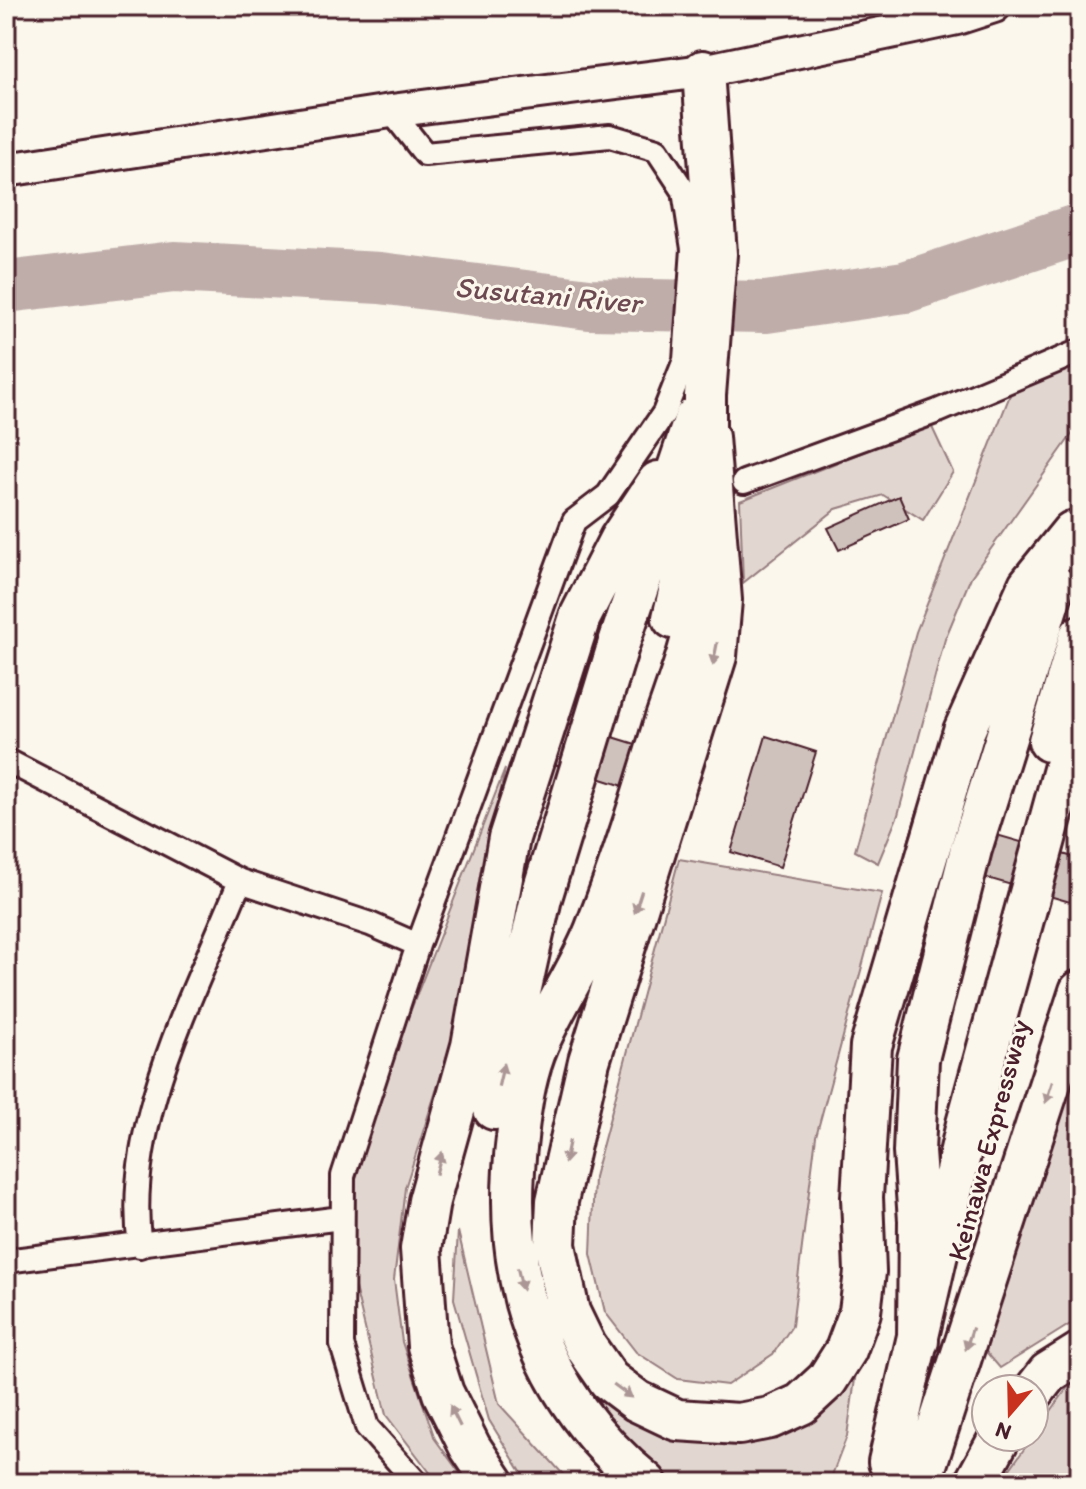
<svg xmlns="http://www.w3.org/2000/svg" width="1086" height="1489" font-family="Itim,sans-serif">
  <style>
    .green { fill: #e2d7d0; stroke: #967b7e; stroke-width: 2 }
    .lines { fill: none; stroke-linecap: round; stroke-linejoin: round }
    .river { stroke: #bfadaa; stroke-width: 52 }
    .building { fill: #cfc2bc; stroke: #4a1f2b; stroke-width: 2 }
    .street-casing { stroke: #4a1f2b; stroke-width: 28 }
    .secondary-casing { stroke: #4a1f2b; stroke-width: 38 }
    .highway-casing { stroke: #4a1f2b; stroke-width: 46 }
    .street { stroke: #fbf7ec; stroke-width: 22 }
    .secondary { stroke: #fbf7ec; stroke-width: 32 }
    .highway { stroke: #fbf7ec; stroke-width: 40 }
    .oneway { fill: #ab9695 }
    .labels { text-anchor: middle; stroke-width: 6; stroke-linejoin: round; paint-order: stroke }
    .street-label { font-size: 28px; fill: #4a1f2b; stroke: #fbf7ec }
    .water-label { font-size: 30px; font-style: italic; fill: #6d4a51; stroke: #fbf7ec }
  </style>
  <rect width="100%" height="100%" fill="#fbf7ec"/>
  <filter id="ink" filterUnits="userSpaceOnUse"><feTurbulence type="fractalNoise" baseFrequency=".0125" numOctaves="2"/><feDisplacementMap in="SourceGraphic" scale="16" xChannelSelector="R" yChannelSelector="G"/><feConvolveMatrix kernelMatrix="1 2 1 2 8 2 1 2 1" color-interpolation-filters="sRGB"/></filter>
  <g filter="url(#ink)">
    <path class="green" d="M 1080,353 L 1080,423 L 971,577 L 945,639 L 898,815 L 878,863 L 855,851 L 916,632 L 1016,380 Z
      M 931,425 L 953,472 L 923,520 L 883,495 L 836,509 L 743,583 L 740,501 Z
      M 505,769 L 452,1041 L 405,1188 L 394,1280 L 402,1342 L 435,1439 L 467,1483 L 438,1483 L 386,1415 L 354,1283 L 353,1188 L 369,1117 Z
      M 679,859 L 882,893 L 816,1136 L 792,1326 L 773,1354 L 727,1385 L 678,1379 L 636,1352 L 605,1312 L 591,1254 L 594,1177 Z
      M 1080,1062 L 1080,1318 L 1000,1368 L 981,1346 Z
      M 458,1231 L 499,1404 L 571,1483 L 528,1483 L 489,1420 L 454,1299 Z
      M 856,1372 L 847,1436 L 829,1483 L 675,1483 L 597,1407 L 583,1377 L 610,1408 L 699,1443 L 775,1437 Z
      M 1080,1381 L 1080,1483 L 1000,1483 L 1068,1387 Z"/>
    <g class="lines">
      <path class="river" d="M 6,287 L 174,267 L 380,278 L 589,304 L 766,307 L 905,287 L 1080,229"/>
    </g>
    <path class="building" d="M 899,496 L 909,519 L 839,550 L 828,528 Z
      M 545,716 L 684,759 L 671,801 L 532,757 Z
      M 766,736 L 816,752 L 780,867 L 731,852 Z
      M 917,812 L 1080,859 L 1070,902 L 905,854 Z"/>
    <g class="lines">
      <g class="street-casing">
        <path id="street" d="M 391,111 L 425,154 L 610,136 L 657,150 L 684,191 L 693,249 L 685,360 L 664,413 L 608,495 L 574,521 L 418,945 L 343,1176 L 342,1345 L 367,1427 L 417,1483
          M 744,482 L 938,411 L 1080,351
          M 6,760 L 240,881 L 370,924 L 418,945
          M 140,1246 C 122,1124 195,993 240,881
          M 6,1261 L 341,1218"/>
      </g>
      <g class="secondary-casing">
        <path id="secondary" d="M 6,170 L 391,111 L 703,71 L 957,18 L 994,6"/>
      </g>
      <g class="highway-casing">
        <path id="highway" d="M 703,71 L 716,254 L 705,395 L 705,462
          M 708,437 L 721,600 L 716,656 L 589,1061 L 557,1201 L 555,1245 L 569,1312 L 586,1347 L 609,1380 L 637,1401 L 677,1420 L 739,1424 L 770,1418 L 801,1404 L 827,1380 L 846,1350 L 860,1312 L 865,1272 L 862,1197 L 871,1046 L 964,731 L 1029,585 L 1072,532
          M 673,618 L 700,502
          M 1049,741 L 1080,636
          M 494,1109 L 541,898 L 618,646 L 695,418
          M 918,1341 L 919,1220 L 914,1152 L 918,1059 L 971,849 L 1054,585
          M 1034,1391 L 1048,1373 L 1080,1353
          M 889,1462 L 967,1124 L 1080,711
          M 494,1483 L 470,1447 L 443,1393 L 428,1346 L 421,1249 L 429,1201 L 472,1046 L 509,838 L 580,617 L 620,539 L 658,482
          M 646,1483 C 536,1393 500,1275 517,1138 C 520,1108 526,1072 538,1044 C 555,1005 579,970 595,931 C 622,863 643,794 664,724 C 678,682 698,635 699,590
          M 920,1483 L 1080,991
          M 975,1483 L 1000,1437"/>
      </g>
      <use href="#street" class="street"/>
      <use href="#secondary" class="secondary"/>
      <use href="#highway" class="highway"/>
    </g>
    <defs><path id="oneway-solid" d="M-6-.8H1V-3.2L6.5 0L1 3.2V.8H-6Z" transform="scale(2)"/></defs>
    <g class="oneway">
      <use href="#oneway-solid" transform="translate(715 654) rotate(101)"/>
      <use href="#oneway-solid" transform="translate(638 902) rotate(108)"/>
      <use href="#oneway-solid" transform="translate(501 1075) rotate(-77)"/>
      <use href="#oneway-solid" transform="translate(1049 1092) rotate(108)"/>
      <use href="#oneway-solid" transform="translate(567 1152) rotate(102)"/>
      <use href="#oneway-solid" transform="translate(439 1163) rotate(-75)"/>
      <use href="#oneway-solid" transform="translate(520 1279) rotate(77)"/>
      <use href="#oneway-solid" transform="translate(969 1339) rotate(108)"/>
      <use href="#oneway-solid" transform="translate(623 1391) rotate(36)"/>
      <use href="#oneway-solid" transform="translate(455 1416) rotate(-116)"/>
    </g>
  </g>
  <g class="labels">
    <g class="street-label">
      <text transform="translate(988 1140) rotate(-75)" y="10">Keinawa Expressway</text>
    </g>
    <g class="water-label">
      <text transform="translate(548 295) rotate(5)" y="10">Susutani River</text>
    </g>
  </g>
  <rect width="1086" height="1489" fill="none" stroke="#fbf7ec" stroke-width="32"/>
  <rect x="16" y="16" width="1054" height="1457" fill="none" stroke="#4a1f2b" stroke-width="3" filter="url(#ink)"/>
  <g transform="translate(1010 1413) rotate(200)"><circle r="38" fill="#fbf7ec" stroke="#b4a19f" stroke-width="2"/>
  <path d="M0-6L14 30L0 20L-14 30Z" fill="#c8321e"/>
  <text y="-12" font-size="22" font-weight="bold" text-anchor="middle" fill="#4a1f2b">N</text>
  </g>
</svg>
